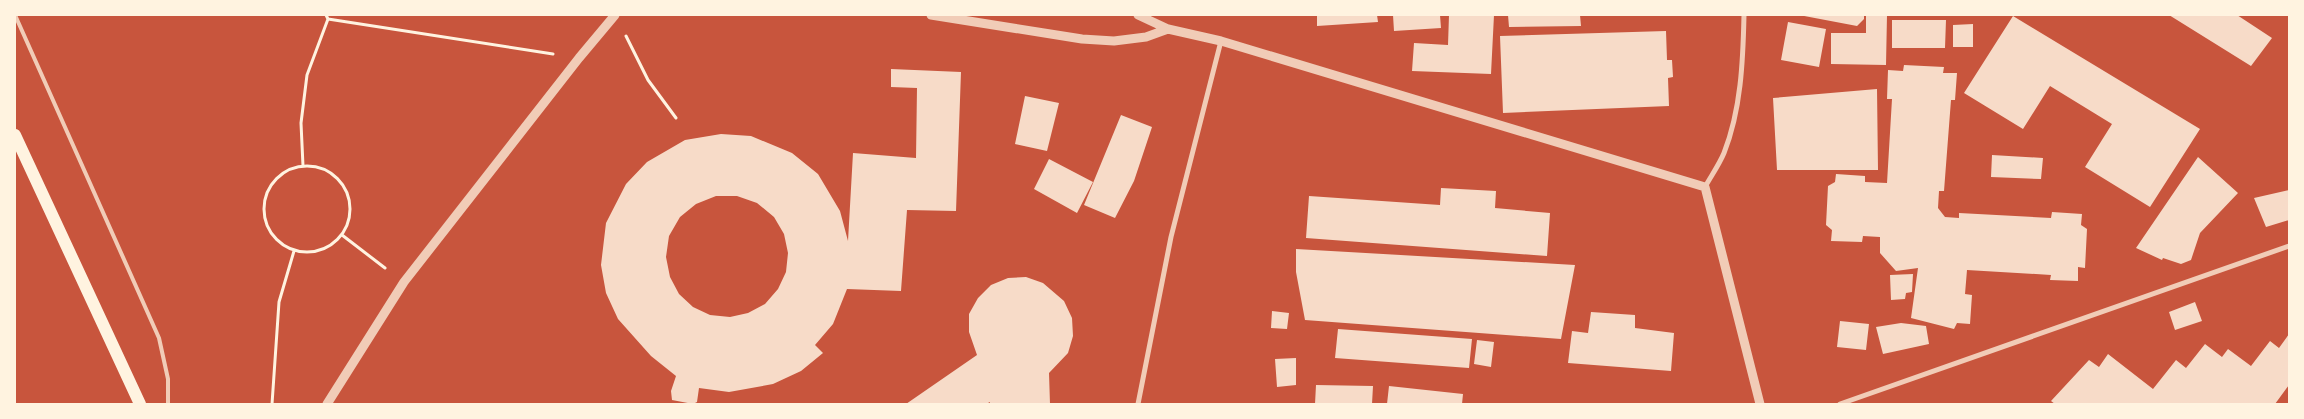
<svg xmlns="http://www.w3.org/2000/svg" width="2304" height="419" font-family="Roboto,sans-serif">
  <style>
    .building { fill: #f7dbc8; fill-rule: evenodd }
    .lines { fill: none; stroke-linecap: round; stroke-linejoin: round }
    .path { stroke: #fff3e0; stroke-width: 3 }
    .service { stroke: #f1ccb7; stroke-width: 4 }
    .minor { stroke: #f1ccb7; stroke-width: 5 }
    .tertiary { stroke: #f1ccb7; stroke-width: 9 }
    .primary { stroke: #fff3e0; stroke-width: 12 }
  </style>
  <rect width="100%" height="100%" fill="#c8553d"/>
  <path class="building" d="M 1317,15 L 1377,15 L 1378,22 L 1317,26 Z
    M 1393,15 L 1440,15 L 1441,28 L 1394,31 Z
    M 1449,15 L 1494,15 L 1491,74 L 1412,71 L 1414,43 L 1448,45 Z
    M 1508,15 L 1580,15 L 1581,26 L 1509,27 Z
    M 1799,15 L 1864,15 L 1864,19 L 1857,26 Z
    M 1866,15 L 1887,15 L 1886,65 L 1831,64 L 1831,33 L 1866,33 Z
    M 2169,15 L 2237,15 L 2272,38 L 2251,66 Z
    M 2013,16 L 2200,129 L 2150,207 L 2085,167 L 2112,124 L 2050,86 L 2023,129 L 1964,93 Z
    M 1892,20 L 1946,20 L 1945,48 L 1892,48 Z
    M 1788,22 L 1826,29 L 1819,67 L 1781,60 Z
    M 1973,24 L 1973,47 L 1953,47 L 1953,25 Z
    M 1666,31 L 1667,60 L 1672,60 L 1673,77 L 1668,78 L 1669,106 L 1503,113 L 1500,36 Z
    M 1904,65 L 1944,67 L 1943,73 L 1957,73 L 1955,100 L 1951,100 L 1944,191 L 1939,191 L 1938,208 L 1945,217 L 1959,218 L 1959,213 L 2051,218 L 2052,212 L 2082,214 L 2081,225 L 2087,229 L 2085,268 L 2078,267 L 2078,281 L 2050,280 L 2051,275 L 1967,270 L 1965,294 L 1972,295 L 1970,324 L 1957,323 L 1954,329 L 1911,318 L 1918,268 L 1896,271 L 1880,253 L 1880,237 L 1863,236 L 1862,242 L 1831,241 L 1832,230 L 1826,225 L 1828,186 L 1835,182 L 1836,174 L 1865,176 L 1865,182 L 1887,183 L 1892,99 L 1887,99 L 1888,70 L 1903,71 Z
    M 891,69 L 961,72 L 956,211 L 907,210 L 901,291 L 847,289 L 833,324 L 815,345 L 823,353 L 801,371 L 773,384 L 729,392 L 699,388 L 697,402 L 693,404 L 672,400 L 671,391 L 676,376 L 651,356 L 618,319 L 606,293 L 601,265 L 606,223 L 626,184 L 647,162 L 685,140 L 721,134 L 751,136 L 792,153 L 818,174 L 840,211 L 848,241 L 853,153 L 916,158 L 917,88 L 891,87 ZM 716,196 L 737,196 L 757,203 L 774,217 L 784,234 L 788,253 L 786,272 L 778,289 L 765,304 L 748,313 L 730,317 L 710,315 L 693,307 L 679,294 L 670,277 L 666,257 L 669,236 L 680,217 L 696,204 Z
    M 1877,89 L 1878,170 L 1777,170 L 1773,98 Z
    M 1025,96 L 1059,103 L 1047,151 L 1015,144 Z
    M 1121,115 L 1152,127 L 1134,181 L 1115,218 L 1084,205 Z
    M 1992,155 L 2043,158 L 2041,179 L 1991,177 Z
    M 2198,157 L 2238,193 L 2200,233 L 2191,260 L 2181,264 L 2163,258 L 2162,260 L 2136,248 Z
    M 1049,159 L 1093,182 L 1077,213 L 1034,189 Z
    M 1441,188 L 1496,191 L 1495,208 L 1550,213 L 1547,256 L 1306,238 L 1309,196 L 1440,205 Z
    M 2289,190 L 2289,220 L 2266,227 L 2254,198 Z
    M 1296,249 L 1575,265 L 1561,339 L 1305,320 L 1296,272 Z
    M 1913,274 L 1912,292 L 1906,293 L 1905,299 L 1891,300 L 1890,275 Z
    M 1026,277 L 1043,283 L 1064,301 L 1072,318 L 1073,336 L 1068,353 L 1049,373 L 1050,404 L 990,404 L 990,402 L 986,404 L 906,404 L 977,355 L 969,332 L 969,314 L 978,298 L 991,285 L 1008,278 Z
    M 2195,302 L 2202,321 L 2175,330 L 2169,312 Z
    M 1272,311 L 1289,313 L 1287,329 L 1271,328 Z
    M 1591,312 L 1635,315 L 1635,328 L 1674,333 L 1671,371 L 1568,363 L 1572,331 L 1588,333 Z
    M 1840,321 L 1869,324 L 1866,350 L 1837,347 Z
    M 1901,323 L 1926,326 L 1929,344 L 1883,354 L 1876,327 Z
    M 1338,329 L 1472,339 L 1469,368 L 1335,358 Z
    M 2289,334 L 2289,385 L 2275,404 L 2055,404 L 2051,401 L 2089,360 L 2099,367 L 2108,354 L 2153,389 L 2176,360 L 2186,368 L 2205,344 L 2222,357 L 2228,349 L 2251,366 L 2270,341 L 2279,348 Z
    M 1477,340 L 1494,342 L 1491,367 L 1474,364 Z
    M 1296,358 L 1296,385 L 1277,387 L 1275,359 Z
    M 1316,385 L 1373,386 L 1372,404 L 1315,404 Z
    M 1389,386 L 1463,394 L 1462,404 L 1387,404 Z"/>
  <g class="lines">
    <path class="path" d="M 326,15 L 328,19 L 553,54
      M 626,36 L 648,80 L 676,118
      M264 209a43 43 0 1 1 86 0a43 43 0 1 1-86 0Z
      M 303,166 L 301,123 L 307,75 L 328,19
      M 342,235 L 385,268
      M 272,404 L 279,302 L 294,251"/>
    <path class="service" d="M 15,15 L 159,338 L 168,379 L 168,404"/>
    <path class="minor" d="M 1705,187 C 1711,176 1719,165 1724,153 C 1741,110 1743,61 1744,15
      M 1138,404 L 1171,237 L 1221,41
      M 1840,404 L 2289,246"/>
    <path class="tertiary" d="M 931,15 L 1082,39 L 1114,41 L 1146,37 L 1168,29
      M 1138,15 L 1168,29 L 1221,41 L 1705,187 L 1760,404
      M 327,404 L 404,282 L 579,58 L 615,15"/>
    <path class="primary" d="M 15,135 L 140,404"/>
  </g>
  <rect width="2304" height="419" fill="none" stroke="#fff3e0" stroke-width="32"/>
</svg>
